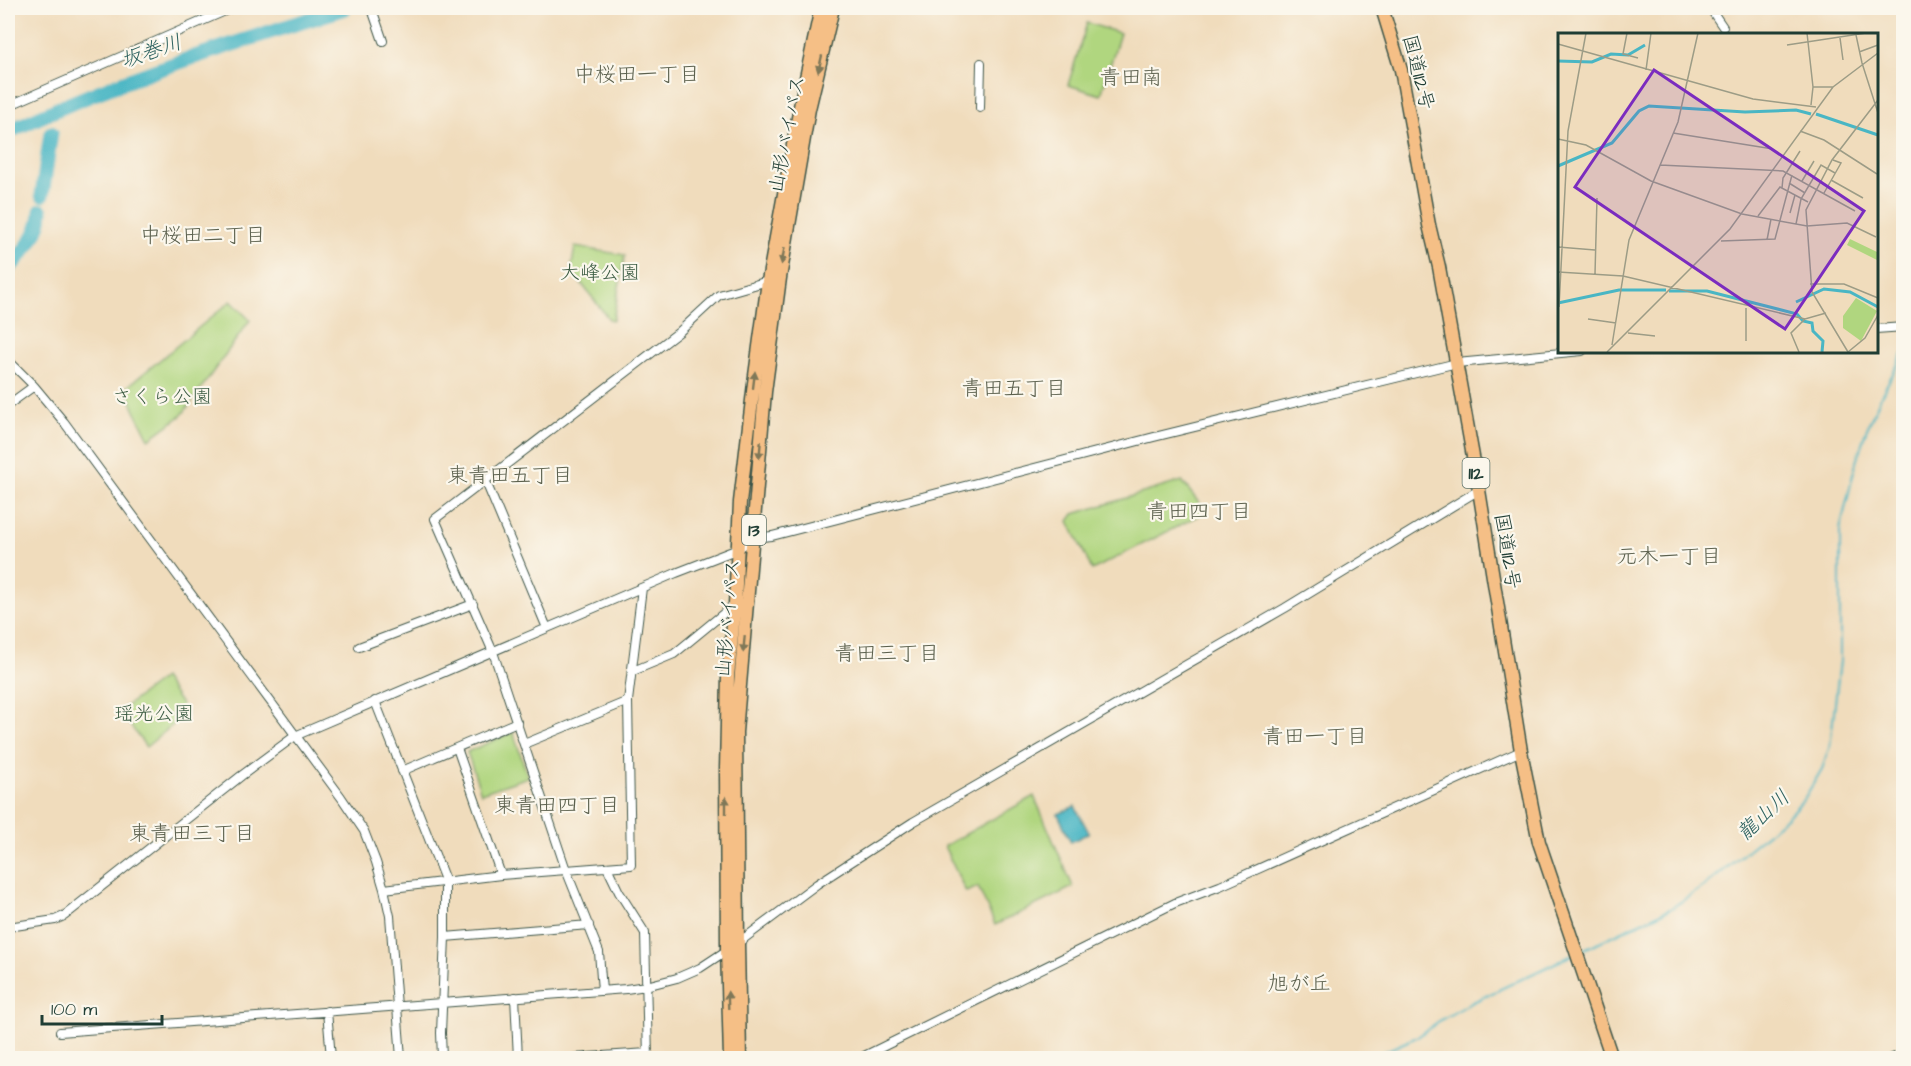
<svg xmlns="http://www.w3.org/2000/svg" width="1911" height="1066" font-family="'Architects Daughter','Klee One',sans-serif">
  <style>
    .green { fill: #b0d67f; stroke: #688a5a; stroke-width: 1.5 }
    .water { fill: #49b6c4; stroke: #347a7c; stroke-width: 1.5 }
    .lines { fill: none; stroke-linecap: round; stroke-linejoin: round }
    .stream { stroke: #49b6c4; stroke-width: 2 }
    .river { stroke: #49b6c4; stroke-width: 15 }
    .minor-casing { stroke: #3e5548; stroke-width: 10 }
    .highway-casing { stroke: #3e5548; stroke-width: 15 }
    .minor { stroke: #fff; stroke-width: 8 }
    .highway { stroke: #f5bf86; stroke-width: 12 }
    .oneway { fill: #7f7859 }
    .labels { text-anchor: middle; stroke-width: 4.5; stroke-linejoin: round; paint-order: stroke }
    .shield { fill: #fbf7ec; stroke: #61756b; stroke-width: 1.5 }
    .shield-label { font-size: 18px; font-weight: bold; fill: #1f3d34 }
    .street-label { font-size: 20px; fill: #1f3d34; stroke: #fbf7ec }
    .park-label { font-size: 20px; fill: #3c5c43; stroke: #fbf7ec }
    .water-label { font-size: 21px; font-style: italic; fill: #2c615f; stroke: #fbf7ec }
    .neighbourhood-label { font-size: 21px; fill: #5c614e; stroke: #fbf7ec }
    .inset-river { fill: none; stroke: #49b6c4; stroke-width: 3 }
    .inset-road { fill: none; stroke: #9c9c86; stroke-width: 1.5 }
    .view { fill: #7b2cbf; fill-opacity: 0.15; stroke: #7b2cbf; stroke-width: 3 }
    .inset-edge { fill: none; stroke: #1f3d34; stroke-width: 3 }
  </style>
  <rect width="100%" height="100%" fill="#fbf7ec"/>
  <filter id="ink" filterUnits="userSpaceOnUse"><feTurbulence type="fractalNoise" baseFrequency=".0167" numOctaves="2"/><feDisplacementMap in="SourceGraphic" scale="12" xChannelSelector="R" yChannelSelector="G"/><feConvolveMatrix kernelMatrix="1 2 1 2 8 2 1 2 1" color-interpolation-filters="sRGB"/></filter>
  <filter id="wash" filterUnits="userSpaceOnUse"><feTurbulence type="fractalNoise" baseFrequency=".008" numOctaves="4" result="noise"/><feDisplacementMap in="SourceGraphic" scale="24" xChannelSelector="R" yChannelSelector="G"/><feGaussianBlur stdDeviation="1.35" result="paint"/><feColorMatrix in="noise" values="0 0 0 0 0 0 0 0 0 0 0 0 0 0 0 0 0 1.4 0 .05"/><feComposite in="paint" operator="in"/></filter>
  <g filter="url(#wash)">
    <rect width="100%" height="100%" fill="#f0dcbc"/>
    <path class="green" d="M 1087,23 L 1120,33 L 1101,95 L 1068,85 Z
      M 575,247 L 625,255 L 613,320 L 609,319 L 571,270 Z
      M 231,301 L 250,320 L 182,415 L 149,439 L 135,411 L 126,388 Z
      M 1182,481 L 1206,512 L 1092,570 L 1069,521 L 1074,514 Z
      M 163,678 L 187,713 L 146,747 L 120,711 Z
      M 513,732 L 528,777 L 481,793 L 467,752 Z
      M 1034,796 L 1073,887 L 995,925 L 978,887 L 966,892 L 944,846 Z"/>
    <path class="water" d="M 1075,806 L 1089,833 L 1071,842 L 1058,814 Z"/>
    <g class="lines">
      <path class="stream" d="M 1580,951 L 1670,909 L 1706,885 L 1786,818 L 1804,799 L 1822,769 L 1830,746 L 1840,661 L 1840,530 L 1856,462 L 1866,431 L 1882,394 L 1904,353
        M 1370,1058 L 1419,1036 L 1439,1021 L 1471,1003 L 1572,955"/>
      <path class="river" d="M 8,132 C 115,79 231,45 345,8
        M 42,195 L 51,133
        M 8,269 C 23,253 41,233 41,211"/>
    </g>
  </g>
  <g filter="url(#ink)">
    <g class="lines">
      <g class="minor-casing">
        <path id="minor" d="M 1710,8 L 1723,27
          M 373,12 L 383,41
          M 8,106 L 232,8
          M 980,108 L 981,63
          M 1876,329 L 1904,327
          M 8,360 L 34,386 L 64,422 L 341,797 L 364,831 L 376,862 L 384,889 L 390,916 L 401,1058
          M 8,405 L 34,386
          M 486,482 L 547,628
          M 359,647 L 473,604
          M 633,671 L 674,654 L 735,604
          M 375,701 L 445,880 L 445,937 L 441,1033 L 442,1058
          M 524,744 L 628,701
          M 457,748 L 501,875
          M 402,771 L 517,722
          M 607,867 L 619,892 L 645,933 L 648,1058
          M 384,889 L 501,875 L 631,865 L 628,701 L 642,588
          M 8,927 L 55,920 L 64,916 L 241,776 L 295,736 L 676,573 L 738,549 L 753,538 L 772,536 L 1154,437 L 1457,363 L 1582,351
          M 445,937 L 589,925
          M 602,991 L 599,952 L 566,870 L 493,652 L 435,519 L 679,332 L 719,295 L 768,281
          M 515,997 L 518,1058
          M 327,1011 L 331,1058
          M 60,1032 L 626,989 L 646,986 L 677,978 L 700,968 L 738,943 L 817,884 L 913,822 L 1285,608 L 1479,490
          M 572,1058 L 648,1053
          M 860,1058 L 1175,903 L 1220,886 L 1521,751
          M 1891,1058 L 1904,1054"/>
      </g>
      <g class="highway-casing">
        <path id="highway" d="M 1382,8 L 1401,70 L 1429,225 L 1439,267 L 1479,490 L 1521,751 L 1539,842 L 1612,1058
          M 730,1058 L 727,949 L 726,770 L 728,676 L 735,604 L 740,502 L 754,383 L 768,281 L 802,96 L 821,8
          M 740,1058 L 738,943 L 736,732 L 765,392 L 780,278 L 809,109 L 833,8"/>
      </g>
      <use href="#minor" class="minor"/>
      <use href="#highway" class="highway"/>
    </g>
    <defs><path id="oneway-solid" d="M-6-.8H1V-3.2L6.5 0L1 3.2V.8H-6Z" transform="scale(1.5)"/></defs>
    <g class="oneway">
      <use href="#oneway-solid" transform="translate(820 64) rotate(103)"/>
      <use href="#oneway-solid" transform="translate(783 256) rotate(100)"/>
      <use href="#oneway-solid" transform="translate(754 380) rotate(-83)"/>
      <use href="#oneway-solid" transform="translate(760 450) rotate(95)"/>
      <use href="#oneway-solid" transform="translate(744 644) rotate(95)"/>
      <use href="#oneway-solid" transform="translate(726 805) rotate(-90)"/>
      <use href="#oneway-solid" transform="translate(728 1000) rotate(-92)"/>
    </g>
  </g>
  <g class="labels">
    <g class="shield">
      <rect x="1462.5" y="458" width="27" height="30" rx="4.5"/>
      <rect x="742" y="515" width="24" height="30" rx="4.5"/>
    </g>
    <g class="shield-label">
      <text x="1476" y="479">112</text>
      <text x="754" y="536">13</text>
    </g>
    <g class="street-label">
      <text transform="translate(1419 72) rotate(76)" y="7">国道112号</text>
      <text transform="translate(786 134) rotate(-79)" y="7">山形バイパス</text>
      <text transform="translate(1508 551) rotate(81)" y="7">国道112号</text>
      <text transform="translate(727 618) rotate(-85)" y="7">山形バイパス</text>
    </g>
    <g class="park-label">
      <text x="600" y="279">大峰公園</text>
      <text x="162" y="403">さくら公園</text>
      <text x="154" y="720">瑶光公園</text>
    </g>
    <g class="water-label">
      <text transform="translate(151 51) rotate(-19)" y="7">坂巻川</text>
      <text transform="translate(1763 815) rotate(-43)" y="7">龍山川</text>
    </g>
    <g class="neighbourhood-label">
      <text x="637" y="81">中桜田一丁目</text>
      <text x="1131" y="84">青田南</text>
      <text x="203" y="242">中桜田二丁目</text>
      <text x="1014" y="395">青田五丁目</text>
      <text x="510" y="482">東青田五丁目</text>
      <text x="1199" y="518">青田四丁目</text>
      <text x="1669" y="563">元木一丁目</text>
      <text x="887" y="660">青田三丁目</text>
      <text x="1315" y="743">青田一丁目</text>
      <text x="557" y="812">東青田四丁目</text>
      <text x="192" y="840">東青田三丁目</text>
      <text x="1299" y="990">旭が丘</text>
    </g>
  </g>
  <g transform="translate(1558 33)">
    <rect width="320" height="320" fill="#f0dcbc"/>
    <path d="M 292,206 L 319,219 L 319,227 L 289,212 ZM 298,265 L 319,278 L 303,308 L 285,295 L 285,283 Z" fill="#b0d67f"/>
    <path class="inset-river" d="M 0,28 L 34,29 L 53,21 L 70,22 L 87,12M 258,81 L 320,102M 0,133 L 54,110 L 81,78 L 91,73 L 187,79 L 238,77 L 253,81M 111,258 L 149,258 L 239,281 L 245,288 L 254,290 L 255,298 L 265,308 L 264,319M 238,269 L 266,256 L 292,259 L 320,274M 0,270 L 61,257 L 108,257"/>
    <path class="inset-road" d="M 69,0 L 65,21 L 80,25M 249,0 L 255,54 L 253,72M 298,2 L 304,30M 282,5 L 285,27M 0,11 L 195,66 L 258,74M 229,12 L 308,0M 301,19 L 320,12M 304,30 L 320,80M 88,37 L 93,0M 255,54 L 275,54M 242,98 L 266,107 L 319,141M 115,100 L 215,116M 0,106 L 28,112 L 93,148 L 184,181 L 249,193 L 289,190 L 318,204M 102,132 L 225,138 L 297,178M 273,147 L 305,165M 244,148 L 256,128M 231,150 L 247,160M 224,155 L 225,145 L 242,118M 266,160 L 283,130 L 275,127M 232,180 L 237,162M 200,183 L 222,154 L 250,169M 238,191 L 243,166 L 263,132 L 277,140M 209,207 L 213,186M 163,208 L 217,206 L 234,142M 0,214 L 37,217M 0,239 L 65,243 L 247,286 L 268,280M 37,241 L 39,165M 252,251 L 286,251 L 320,265M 1,274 L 10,98 L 28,0M 188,275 L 188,308M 30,286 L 58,290M 70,300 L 97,303M 54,312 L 71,207 L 120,89 L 140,0M 49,319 L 172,196 L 275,54 L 320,20M 241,319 L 233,300 L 247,286M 290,319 L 254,259 L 248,177 L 274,127 L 320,67M 290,319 L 307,305 L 320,282"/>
    <path class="view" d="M 96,37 L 306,178 L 227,296 L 17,154 Z"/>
    <rect width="320" height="320" class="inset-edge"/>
  </g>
  <rect width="1911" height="1066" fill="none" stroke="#fbf7ec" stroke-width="30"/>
  <path d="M42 1015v9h120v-9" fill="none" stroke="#1f3d34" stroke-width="3"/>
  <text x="51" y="1015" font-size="18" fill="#1f3d34" stroke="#fbf7ec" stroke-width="4.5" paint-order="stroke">100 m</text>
</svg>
